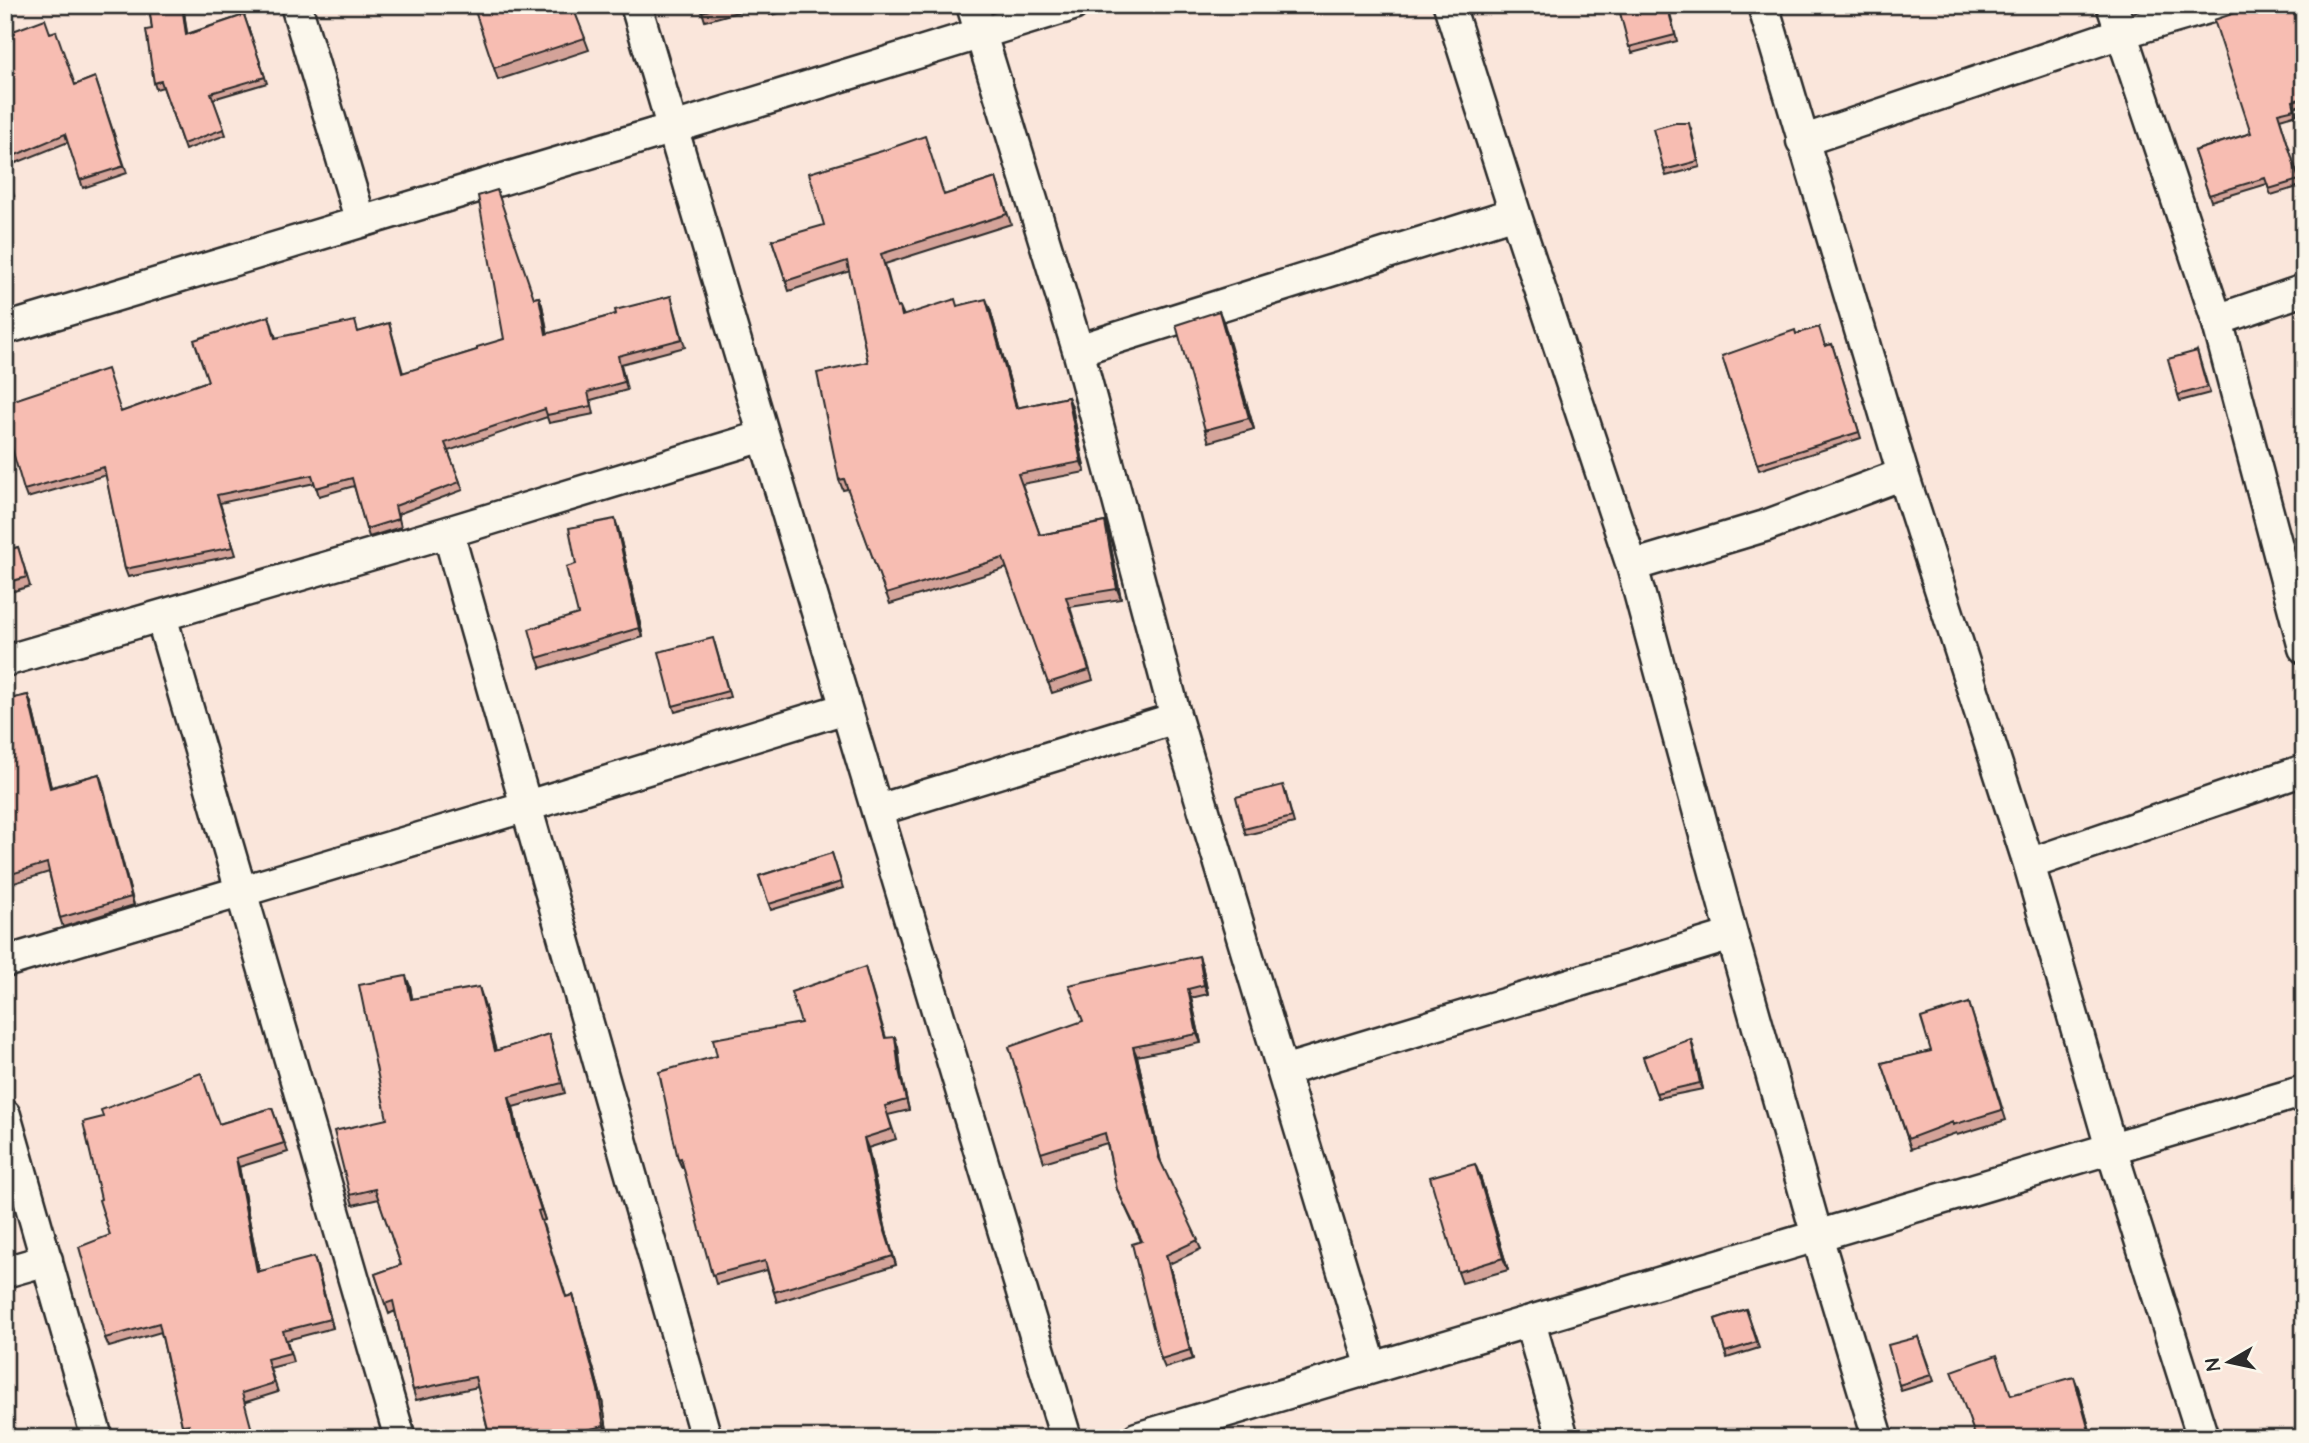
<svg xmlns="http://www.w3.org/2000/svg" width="2309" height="1443" font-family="'Architects Daughter',sans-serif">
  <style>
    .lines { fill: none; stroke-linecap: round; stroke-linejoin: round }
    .street-casing { stroke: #2b2b2b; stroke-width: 35 }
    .street { stroke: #fbf7ec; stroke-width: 30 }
    .wall { fill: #d4a399; stroke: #2b2b2b; stroke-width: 2 }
    .shaded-wall { fill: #ad847d; stroke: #2b2b2b; stroke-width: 2 }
    .building { fill: #f7bdb2; stroke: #2b2b2b; stroke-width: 2 }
  </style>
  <rect width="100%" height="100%" fill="#fae6db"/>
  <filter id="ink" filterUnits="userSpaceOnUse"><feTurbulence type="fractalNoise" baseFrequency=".0143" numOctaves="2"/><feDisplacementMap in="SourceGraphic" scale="14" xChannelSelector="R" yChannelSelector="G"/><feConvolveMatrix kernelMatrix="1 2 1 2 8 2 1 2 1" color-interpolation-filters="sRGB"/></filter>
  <g filter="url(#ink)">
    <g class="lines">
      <g class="street-casing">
        <path id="street" d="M 296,5 L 361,222
          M 636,5 L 764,436 L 1066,1438
          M 972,5 L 1078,350 L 1176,718 L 1372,1368
          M 1449,5 L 1515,213 L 1632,566 L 1732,935 L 1817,1236 L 1878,1438
          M 1763,5 L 1903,474 L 2029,864 L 2111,1148 L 2203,1438
          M 2112,5 L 2217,320 L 2304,648
          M 1802,141 L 2121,33 L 2218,5
          M 2217,320 L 2304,290
          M 5,329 L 673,128 L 1073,5
          M 1078,350 L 1515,213
          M 448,532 L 706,1438
          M 1632,566 L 1765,526 L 1903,474
          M 161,616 L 400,1438
          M 5,661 L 448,532 L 764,436
          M 878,810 L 1176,718
          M 2029,864 L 2304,770
          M 5,962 L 527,806 L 846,708
          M 1283,1071 L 1732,935
          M 5,1115 L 97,1438
          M 5,1272 L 47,1260
          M 1530,1322 L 1563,1438
          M 1137,1438 L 2304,1091"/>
      </g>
      <use href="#street" class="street"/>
    </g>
    <path class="wall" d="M 149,5 L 183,5 L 187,34 L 244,15 L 267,83 L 213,99 L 226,135 L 185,150 L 163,87 L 156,89 L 154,83 L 152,29 Z
      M 572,5 L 589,50 L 498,80 L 494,68 Z
      M 700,5 L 763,5 L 705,21 Z
      M 766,5 L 810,5 L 811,6 L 770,15 Z
      M 1618,5 L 1668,5 L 1677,41 L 1632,53 Z
      M 2304,5 L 2304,104 L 2295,107 L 2297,114 L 2280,119 L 2301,186 L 2271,195 L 2267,184 L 2211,201 L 2194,151 L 2251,133 Z
      M 50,33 L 75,85 L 95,77 L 127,173 L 83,188 L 68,142 L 11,165 L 5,150 Z
      M 1691,129 L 1700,167 L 1666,176 L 1664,170 Z
      M 5,170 L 14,196 L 5,199 Z
      M 996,178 L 1011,224 L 885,264 L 897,308 L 900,307 L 904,316 L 958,306 L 990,309 L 1017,408 L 1068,397 L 1072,407 L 1085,472 L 1022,484 L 1040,535 L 1105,522 L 1108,532 L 1121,599 L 1070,607 L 1093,680 L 1052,693 L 1007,568 L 890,604 L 848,489 L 843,490 L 839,480 L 868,362 L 850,271 L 789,291 L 772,240 L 944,195 Z
      M 671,296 L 685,347 L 621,364 L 627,390 L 591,400 L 594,414 L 549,423 L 547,417 L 448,451 L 463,490 L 398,514 L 401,527 L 369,537 L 354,486 L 319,496 L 315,483 L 220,503 L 236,555 L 128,577 L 125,569 L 106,475 L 27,498 L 24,490 L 121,412 L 208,381 L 269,316 L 276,338 L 359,332 L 389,323 L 403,373 L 477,350 L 504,339 L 534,298 L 539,297 L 542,305 L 548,334 L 616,314 Z
      M 1219,311 L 1254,429 L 1209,442 L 1205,430 Z
      M 1796,334 L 1825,346 L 1832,344 L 1861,438 L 1759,470 L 1722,356 Z
      M 2197,351 L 2210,393 L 2180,401 L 2178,395 Z
      M 618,528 L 643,637 L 541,668 L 537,658 L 578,614 L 576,564 Z
      M 18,547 L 30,586 L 5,594 L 5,551 Z
      M 715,644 L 730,697 L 675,712 L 673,706 Z
      M 28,695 L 31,703 L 51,787 L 99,774 L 134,905 L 63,927 L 60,918 L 49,872 L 5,886 L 5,700 Z
      M 1285,791 L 1294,823 L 1246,835 L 1244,829 Z
      M 832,853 L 843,888 L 771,910 L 759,876 Z
      M 1202,965 L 1208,994 L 1191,998 L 1201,1043 L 1137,1056 L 1161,1163 L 1201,1249 L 1169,1264 L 1193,1359 L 1165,1368 L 1161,1359 L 1141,1241 L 1117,1189 L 1107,1143 L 1044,1162 L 1041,1153 Z
      M 865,967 L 886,1038 L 898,1047 L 902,1080 L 909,1110 L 888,1115 L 896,1139 L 868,1148 L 886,1231 L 896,1265 L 777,1302 L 767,1270 L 716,1284 L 684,1168 L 682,1168 L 678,1159 L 717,1056 L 801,1023 Z
      M 410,986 L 412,999 L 482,996 L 496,1051 L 549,1034 L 565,1093 L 513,1107 L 521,1147 L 545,1220 L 542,1221 L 564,1290 L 566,1297 L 573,1295 L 576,1305 L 602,1400 L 608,1436 L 602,1438 L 490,1438 L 478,1387 L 416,1400 L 413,1390 L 395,1311 L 389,1314 L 375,1274 L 401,1265 L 379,1199 L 353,1205 L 350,1195 L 387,1119 Z
      M 1969,1003 L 2006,1120 L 1957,1135 L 1956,1133 L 1911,1149 L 1882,1063 L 1931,1051 Z
      M 1691,1039 L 1703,1089 L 1658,1098 L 1643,1057 Z
      M 272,1108 L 288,1152 L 239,1167 L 259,1271 L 317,1266 L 333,1328 L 287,1340 L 293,1362 L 270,1368 L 278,1392 L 246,1402 L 191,1433 L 185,1434 L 182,1425 L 161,1332 L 109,1347 L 105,1338 L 110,1235 L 101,1199 L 219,1124 Z
      M 1480,1176 L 1508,1270 L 1462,1283 L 1458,1272 Z
      M 1746,1309 L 1759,1348 L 1727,1358 L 1715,1319 Z
      M 1918,1337 L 1934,1381 L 1901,1391 L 1899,1385 Z
      M 2078,1387 L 2092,1438 L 1976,1438 L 2011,1395 Z"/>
    <path class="shaded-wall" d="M 182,5 L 183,5 L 188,40 L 186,35 Z
      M 539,297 L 542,305 L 549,342 L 546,334 Z
      M 986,299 L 990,309 L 1020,418 L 1016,408 Z
      M 1219,311 L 1224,323 L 1254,429 L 1249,418 Z
      M 1068,397 L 1072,407 L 1085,472 L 1081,462 Z
      M 615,519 L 618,528 L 643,637 L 639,628 Z
      M 1105,522 L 1108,532 L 1121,599 L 1117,589 Z
      M 28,695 L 31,703 L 53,796 L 50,788 Z
      M 99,774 L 102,782 L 134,905 L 131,897 Z
      M 1199,956 L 1202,965 L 1208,994 L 1204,985 Z
      M 406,976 L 410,986 L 414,1009 L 411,999 Z
      M 479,987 L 482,996 L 498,1061 L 495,1051 Z
      M 1188,989 L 1191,998 L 1201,1043 L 1197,1034 Z
      M 895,1037 L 898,1047 L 902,1080 L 909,1110 L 899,1070 Z
      M 1691,1039 L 1693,1045 L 1703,1089 L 1700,1083 Z
      M 1133,1047 L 1137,1056 L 1162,1167 L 1159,1158 Z
      M 509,1097 L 513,1107 L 521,1147 L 545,1220 L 517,1137 Z
      M 864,1138 L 868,1148 L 886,1231 L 896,1265 L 882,1222 Z
      M 236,1158 L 239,1167 L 261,1281 L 257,1272 Z
      M 1475,1164 L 1480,1176 L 1508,1270 L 1503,1258 Z
      M 1166,1255 L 1169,1264 L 1193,1359 L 1190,1350 Z
      M 314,1257 L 317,1266 L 333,1328 L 330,1319 Z
      M 573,1295 L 602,1400 L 608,1436 L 604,1426 Z
      M 2074,1377 L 2078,1387 L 2092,1438 L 2089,1431 Z"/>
    <path class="building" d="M 149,5 L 182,5 L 186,35 L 244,15 L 265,77 L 211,93 L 224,129 L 183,144 L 161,81 L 154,83 L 146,30 L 152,29 Z
      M 473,5 L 572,5 L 585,38 L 494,68 Z
      M 700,5 L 728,5 L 702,12 Z
      M 1618,5 L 1667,5 L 1675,35 L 1629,47 Z
      M 2259,5 L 2304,5 L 2304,98 L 2293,101 L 2295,109 L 2278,113 L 2299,180 L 2269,189 L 2265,178 L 2209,195 L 2194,151 L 2251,133 L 2214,20 Z
      M 45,19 L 50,33 L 56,31 L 75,85 L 95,77 L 124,166 L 80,180 L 65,134 L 9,158 L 5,149 L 5,34 Z
      M 1675,123 L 1689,123 L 1698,161 L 1664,170 L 1653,129 Z
      M 925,136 L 944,195 L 996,178 L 1007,214 L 881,254 L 897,308 L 900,307 L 902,316 L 955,299 L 957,306 L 986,299 L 1016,408 L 1068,397 L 1081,462 L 1018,474 L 1040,535 L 1105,522 L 1117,589 L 1066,597 L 1089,670 L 1048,683 L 1003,558 L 886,594 L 844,479 L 839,480 L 817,373 L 868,362 L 847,261 L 786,281 L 772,240 L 824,225 L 809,173 L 882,151 Z
      M 5,171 L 10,186 L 5,188 Z
      M 497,190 L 534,298 L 539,297 L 546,334 L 616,314 L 615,310 L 671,296 L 682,339 L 618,356 L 624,382 L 588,392 L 591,406 L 547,415 L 545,409 L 445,443 L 460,482 L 395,506 L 398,519 L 366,529 L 352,478 L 316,488 L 312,475 L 217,495 L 233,547 L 125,569 L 104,467 L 24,490 L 5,425 L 5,403 L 107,369 L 121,412 L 208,381 L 194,340 L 269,316 L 275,338 L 355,321 L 358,332 L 389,323 L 402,373 L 477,350 L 477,347 L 504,339 L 478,196 Z
      M 1219,311 L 1249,418 L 1205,430 L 1176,325 Z
      M 1819,327 L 1825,346 L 1832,344 L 1859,432 L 1757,464 L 1722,356 L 1795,330 L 1796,334 Z
      M 2197,351 L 2207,387 L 2178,395 L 2168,359 Z
      M 615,519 L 639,628 L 537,658 L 529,629 L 578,614 L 566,567 L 576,564 L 569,528 Z
      M 18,547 L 27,577 L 5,583 L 5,551 Z
      M 713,638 L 728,691 L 673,706 L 659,652 Z
      M 28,695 L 50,788 L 99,774 L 131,897 L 60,918 L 47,863 L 5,876 L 5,700 Z
      M 1283,785 L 1292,817 L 1244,829 L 1236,797 Z
      M 832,853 L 841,882 L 769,904 L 759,876 Z
      M 1199,956 L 1204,985 L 1188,989 L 1197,1034 L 1133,1047 L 1159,1158 L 1198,1240 L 1166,1255 L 1190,1350 L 1161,1359 L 1132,1244 L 1142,1241 L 1117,1189 L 1105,1133 L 1041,1153 L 1009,1047 L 1083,1021 L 1069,985 Z
      M 865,967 L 885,1038 L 895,1037 L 899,1070 L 906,1100 L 885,1106 L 892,1129 L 864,1138 L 882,1222 L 893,1256 L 774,1292 L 765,1261 L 712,1275 L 681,1158 L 678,1159 L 659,1072 L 717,1056 L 713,1039 L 801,1023 L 791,992 Z
      M 406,976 L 411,999 L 479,987 L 495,1051 L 549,1034 L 562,1083 L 509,1097 L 517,1137 L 541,1210 L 538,1211 L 566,1297 L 573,1295 L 598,1390 L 604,1426 L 586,1430 L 588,1438 L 490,1438 L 475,1377 L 413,1390 L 393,1301 L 385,1304 L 375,1274 L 401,1265 L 375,1189 L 350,1195 L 334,1131 L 387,1119 L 359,985 Z
      M 1969,1003 L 2002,1110 L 1953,1125 L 1953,1122 L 1908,1139 L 1882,1063 L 1931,1051 L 1921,1018 Z
      M 1691,1039 L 1700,1083 L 1656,1093 L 1643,1057 Z
      M 201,1073 L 219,1124 L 272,1108 L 284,1143 L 236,1158 L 257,1272 L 314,1257 L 330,1319 L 283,1331 L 290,1353 L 267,1359 L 274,1383 L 242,1393 L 254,1438 L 192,1438 L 189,1424 L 182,1425 L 159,1323 L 105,1338 L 79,1247 L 110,1235 L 99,1200 L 101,1199 L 83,1122 L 103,1117 L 101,1110 Z
      M 1475,1164 L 1503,1258 L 1458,1272 L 1430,1177 Z
      M 1746,1309 L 1757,1342 L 1725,1352 L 1715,1319 Z
      M 1918,1337 L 1931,1375 L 1899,1385 L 1888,1345 Z
      M 1997,1355 L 2011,1395 L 2074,1377 L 2089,1431 L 2070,1438 L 1976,1438 L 1952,1371 Z"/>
  </g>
  <rect width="2309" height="1443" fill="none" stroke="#fbf7ec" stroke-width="28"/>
  <rect x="14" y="14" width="2281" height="1415" fill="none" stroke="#2b2b2b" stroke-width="2.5" filter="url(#ink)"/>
  <g transform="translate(2229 1362) rotate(261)" stroke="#fbf7ec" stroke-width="5" paint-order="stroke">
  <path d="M0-5L12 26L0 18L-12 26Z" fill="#2b2b2b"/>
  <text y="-10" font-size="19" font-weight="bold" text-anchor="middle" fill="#2b2b2b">N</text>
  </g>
</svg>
